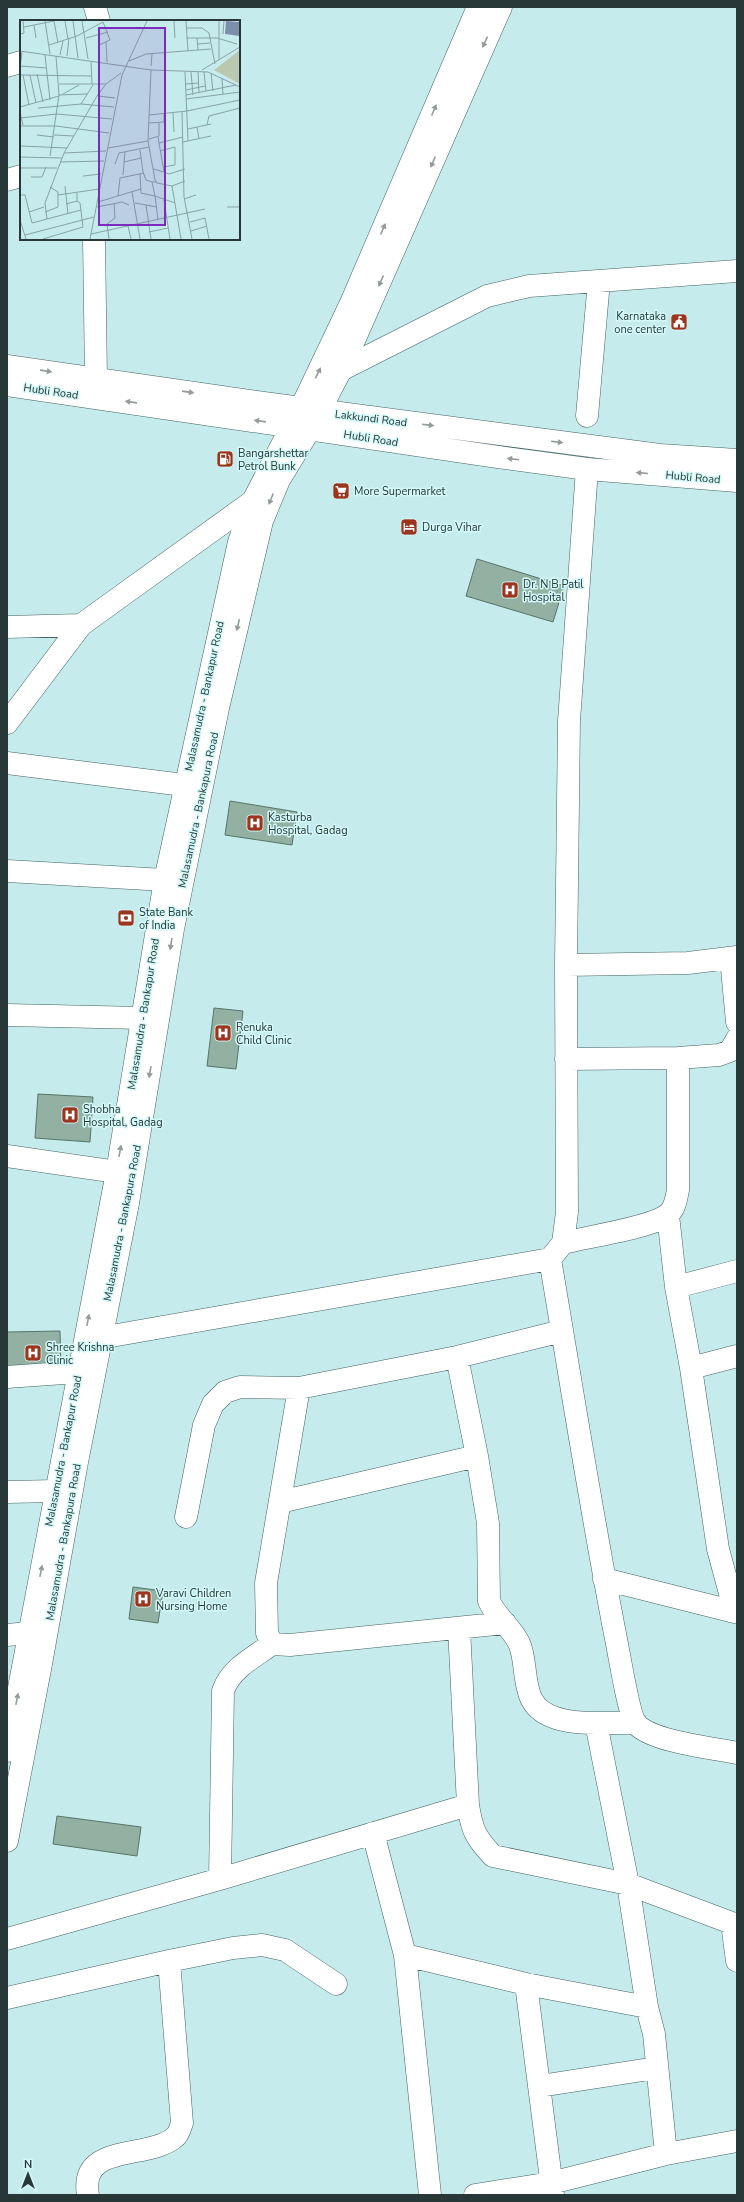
<svg xmlns="http://www.w3.org/2000/svg" width="744" height="2202" font-family="'Nunito Sans',sans-serif">
  <style>
    .building { fill: #92b1a2; stroke: #577467 }
    .lines { fill: none; stroke-linecap: round; stroke-linejoin: round }
    .minor-casing { stroke: #426364; stroke-width: 23 }
    .major-casing { stroke: #426364; stroke-width: 23 }
    .minor { stroke: #fff; stroke-width: 22 }
    .major { stroke: #fff; stroke-width: 22 }
    .oneway { fill: #949b9b }
    .labels { text-anchor: middle; stroke-width: 3; stroke-linejoin: round; paint-order: stroke }
    .poi-label { font-size: 11px; fill: #283737; stroke: #d3f9f9; text-anchor: start }
    .street-label { font-size: 11px; fill: #283737; stroke: #d3f9f9 }
    .inset-road { fill: none; stroke: #87a3a4; stroke-width: 1 }
    .view { fill: #7b2cbf; fill-opacity: 0.15; stroke: #7b2cbf; stroke-width: 2 }
    .inset-edge { fill: none; stroke: #283737; stroke-width: 2 }
  </style>
  <rect width="100%" height="100%" fill="#c6ebec"/>
  <path class="building" d="M 477,559 L 564,586 L 553,622 L 466,596 Z
    M 230,801 L 297,812 L 292,845 L 225,835 Z
    M 214,1008 L 243,1011 L 236,1069 L 207,1066 Z
    M 38,1094 L 93,1097 L 90,1142 L 35,1138 Z
    M 60,1331 L 61,1372 L 7,1373 L 7,1332 Z
    M 133,1587 L 163,1591 L 158,1623 L 129,1619 Z
    M 57,1816 L 141,1827 L 137,1856 L 53,1844 Z"/>
  <g class="lines">
    <g class="minor-casing">
      <path id="minor" d="M 95,7 L 99,21
        M 7,66 L 21,62
        M 7,180 L 21,176
        M 94,239 L 96,379
        M 341,370 L 487,296 L 529,286 L 737,271
        M 587,416 L 599,281
        M 7,627 L 81,625
        M 7,723 L 81,625 L 253,501
        M 7,763 L 184,785
        M 7,871 L 165,880
        M 731,958 L 737,1022
        M 566,965 L 688,963 L 737,957
        M 7,1015 L 142,1018
        M 566,1059 L 678,1058 L 719,1055 L 730,1051 L 737,1039
        M 7,1156 L 117,1172
        M 563,1243 C 586,1237 650,1228 667,1215 C 675,1210 676,1199 678,1190 L 678,1058
        M 550,1259 C 572,1388 592,1517 617,1644 C 620,1659 629,1715 636,1724 C 653,1742 713,1748 737,1753
        M 676,1287 L 737,1271
        M 100,1338 L 550,1259 L 563,1243 L 567,1212 L 566,965 L 569,721 L 587,469
        M 457,1357 L 477,1456 L 488,1523 L 489,1601 C 496,1617 511,1627 519,1643 C 524,1654 524,1667 526,1679 C 527,1685 529,1695 532,1700 C 543,1721 575,1723 596,1723
        M 691,1368 L 737,1356
        M 7,1377 L 78,1372
        M 7,1492 L 56,1491
        M 280,1502 L 477,1456
        M 186,1517 L 204,1425 L 213,1404 L 225,1392 L 240,1387 L 299,1388 L 457,1357 L 562,1331
        M 604,1579 L 735,1612 L 718,1549 L 691,1368 L 676,1287 L 668,1215
        M 459,1628 L 468,1805 C 472,1830 475,1837 493,1856 L 628,1884 L 647,2007 L 654,2034 L 666,2154
        M 7,1635 L 29,1633
        M 272,1644 L 267,1633 L 266,1583 L 299,1388
        M 636,1723 L 596,1723 L 628,1884 L 737,1925
        M 373,1833 L 405,1955 L 430,2195
        M 220,1879 L 223,1691 C 231,1668 253,1658 272,1644 L 290,1645 L 505,1623
        M 732,1923 L 737,1961
        M 7,1939 L 220,1879 L 468,1805
        M 405,1955 L 526,1984 L 647,2007
        M 526,1984 L 553,2195
        M 7,1998 L 169,1961 L 233,1948 L 262,1945 L 285,1950 L 336,1984
        M 540,2086 L 656,2068
        M 88,2195 C 79,2142 149,2160 175,2137 C 179,2134 180,2128 182,2123 L 169,1961
        M 475,2195 L 551,2183 L 666,2154 L 737,2141"/>
    </g>
    <g class="major-casing">
      <path id="major" d="M 7,366 L 271,404 L 660,455 L 737,460
        M 7,385 L 498,457 L 587,469 L 737,481
        M 7,1751 L 117,1172 L 165,880 L 239,542 L 253,501 L 301,408 L 351,303 L 478,7
        M 7,1841 L 41,1664 L 77,1462 L 128,1203 L 173,929 L 218,708 L 262,521 L 279,480 L 310,429 L 341,370 L 501,7"/>
    </g>
    <use href="#minor" class="minor"/>
    <use href="#major" class="major"/>
  </g>
  <defs><path id="oneway-solid" d="M-6-.8H1V-3.2L6.5 0L1 3.2V.8H-6Z"/></defs>
  <g class="oneway">
    <use href="#oneway-solid" transform="translate(485 42) rotate(115)"/>
    <use href="#oneway-solid" transform="translate(434 110) rotate(-67)"/>
    <use href="#oneway-solid" transform="translate(433 162) rotate(113)"/>
    <use href="#oneway-solid" transform="translate(383 229) rotate(-67)"/>
    <use href="#oneway-solid" transform="translate(381 281) rotate(114)"/>
    <use href="#oneway-solid" transform="translate(46 371) rotate(8)"/>
    <use href="#oneway-solid" transform="translate(318 373) rotate(-64)"/>
    <use href="#oneway-solid" transform="translate(188 392) rotate(8)"/>
    <use href="#oneway-solid" transform="translate(131 402) rotate(-172)"/>
    <use href="#oneway-solid" transform="translate(260 421) rotate(-172)"/>
    <use href="#oneway-solid" transform="translate(428 425) rotate(7)"/>
    <use href="#oneway-solid" transform="translate(557 442) rotate(7)"/>
    <use href="#oneway-solid" transform="translate(513 459) rotate(-173)"/>
    <use href="#oneway-solid" transform="translate(642 473) rotate(-175)"/>
    <use href="#oneway-solid" transform="translate(271 499) rotate(112)"/>
    <use href="#oneway-solid" transform="translate(238 625) rotate(103)"/>
    <use href="#oneway-solid" transform="translate(171 944) rotate(99)"/>
    <use href="#oneway-solid" transform="translate(150 1072) rotate(100)"/>
    <use href="#oneway-solid" transform="translate(120 1151) rotate(-80)"/>
    <use href="#oneway-solid" transform="translate(88 1320) rotate(-79)"/>
    <use href="#oneway-solid" transform="translate(41 1571) rotate(-79)"/>
    <use href="#oneway-solid" transform="translate(17 1699) rotate(-79)"/>
  </g>
  <defs>
    <g id="civic-square" transform="scale(0.9)"><rect x="-9" y="-9" width="18" height="18" rx="4" fill="#9d341e" stroke="#d3f9f9"/><path d="M-.6-6.5H3V-4.5H.6V-3L4-1V1h2V6H-6V1h2V-1L-.6-3ZM-1.2 2.5V6h2.4V2.5Z" fill="#fff"/></g>
    <g id="fuel-square" transform="scale(0.9)"><rect x="-9" y="-9" width="18" height="18" rx="4" fill="#9d341e" stroke="#d3f9f9"/><path d="M-5.5-6h7V0h2V4h1.3V-2.5L3-4.5l.8-.8L6-3V5H2.5V1h-1V6h-7ZM-4.2-4.7v3.2H.2V-4.7Z" fill="#fff"/></g>
    <g id="supermarket-square" transform="scale(0.9)"><rect x="-9" y="-9" width="18" height="18" rx="4" fill="#9d341e" stroke="#d3f9f9"/><path d="M-6-5.5h2.5l.6 2H6L4.5 2H-2.5L-4.4-4H-6ZM-1.5 3.2a1.3 1.3 0 1 0 .1 0ZM3 3.2a1.3 1.3 0 1 0 .1 0Z" fill="#fff"/></g>
    <g id="hotel-square" transform="scale(0.9)"><rect x="-9" y="-9" width="18" height="18" rx="4" fill="#9d341e" stroke="#d3f9f9"/><path d="M-6-4.5h1.5V1H6V5H4.5V3h-9V5H-6ZM-4 0a1.8 1.8 0 1 1 3.6 0ZM.5 0V-2.5h3Q6-2.5 6 0Z" fill="#fff"/></g>
    <g id="hospital-square" transform="scale(0.9)"><rect x="-9" y="-9" width="18" height="18" rx="4" fill="#9d341e" stroke="#d3f9f9"/><path d="M-5-5h3v3.5h4V-5h3V5h-3V1.5h-4V5h-3Z" fill="#fff"/></g>
    <g id="bank-square" transform="scale(0.9)"><rect x="-9" y="-9" width="18" height="18" rx="4" fill="#9d341e" stroke="#d3f9f9"/><path d="M-6-4H6V4H-6ZM0-2.3a2.3 2.3 0 1 0 0 4.6a2.3 2.3 0 1 0 0-4.6Z" fill="#fff"/></g>
  </defs>
  <g fill-rule="evenodd">
    <use href="#civic-square" x="679" y="322"/>
    <use href="#fuel-square" x="225" y="459"/>
    <use href="#supermarket-square" x="341" y="491"/>
    <use href="#hotel-square" x="409" y="527"/>
    <use href="#hospital-square" x="510" y="590"/>
    <use href="#hospital-square" x="255" y="823"/>
    <use href="#bank-square" x="126" y="918"/>
    <use href="#hospital-square" x="223" y="1033"/>
    <use href="#hospital-square" x="70" y="1115"/>
    <use href="#hospital-square" x="33" y="1353"/>
    <use href="#hospital-square" x="143" y="1599"/>
  </g>
  <g class="labels">
    <g class="poi-label">
      <text x="666" y="320" text-anchor="end">Karnataka<tspan x="666" dy="13">one center</tspan></text>
      <text x="238" y="457">Bangarshettar<tspan x="238" dy="13">Petrol Bunk</tspan></text>
      <text x="354" y="495">More Supermarket</text>
      <text x="422" y="531">Durga Vihar</text>
      <text x="523" y="588">Dr. N B Patil<tspan x="523" dy="13">Hospital</tspan></text>
      <text x="268" y="821">Kasturba<tspan x="268" dy="13">Hospital, Gadag</tspan></text>
      <text x="139" y="916">State Bank<tspan x="139" dy="13">of India</tspan></text>
      <text x="236" y="1031">Renuka<tspan x="236" dy="13">Child Clinic</tspan></text>
      <text x="83" y="1113">Shobha<tspan x="83" dy="13">Hospital, Gadag</tspan></text>
      <text x="46" y="1351">Shree Krishna<tspan x="46" dy="13">Clinic</tspan></text>
      <text x="156" y="1597">Varavi Children<tspan x="156" dy="13">Nursing Home</tspan></text>
    </g>
    <g class="street-label">
      <text transform="translate(51 391) rotate(8)" y="4">Hubli Road</text>
      <text transform="translate(371 418) rotate(7)" y="4">Lakkundi Road</text>
      <text transform="translate(371 438) rotate(9)" y="4">Hubli Road</text>
      <text transform="translate(693 477) rotate(5)" y="4">Hubli Road</text>
      <text transform="translate(204 696) rotate(-78)" y="4">Malasamudra - Bankapur Road</text>
      <text transform="translate(198 810) rotate(-78)" y="4">Malasamudra - Bankapura Road</text>
      <text transform="translate(143 1014) rotate(-81)" y="4">Malasamudra - Bankapur Road</text>
      <text transform="translate(122 1223) rotate(-79)" y="4">Malasamudra - Bankapura Road</text>
      <text transform="translate(63 1451) rotate(-79)" y="4">Malasamudra - Bankapur Road</text>
      <text transform="translate(63 1542) rotate(-80)" y="4">Malasamudra - Bankapura Road</text>
    </g>
  </g>
  <g transform="translate(20 20)">
    <rect width="220" height="220" fill="#c6ebec"/>
    <path d="M 220,30 L 220,64 L 194,50 Z" fill="#bac8af"/>
    <path d="M 206,1 L 220,2 L 220,16 L 205,14 Z" fill="#7d8dac"/>
    <path class="inset-road" d="M 25,1 L 30,34M 34,1 L 38,23M 45,1 L 48,19M 53,1 L 58,38M 62,1 L 68,39M 154,1 L 155,18M 166,1 L 168,31M 14,5 L 16,18M 4,7 L 34,1M 166,8 L 182,8 L 189,13 L 195,44M 0,14 L 4,13 L 3,1M 203,14 L 204,1M 66,18 L 88,12M 166,18 L 197,18 L 217,24M 177,18 L 178,30M 86,22 L 87,42M 178,24 L 190,23M 29,25 L 57,16 L 83,2 L 90,20 L 79,25M 0,31 L 131,50 L 188,52 L 220,67M 25,35 L 30,80M 40,35 L 43,21M 47,36 L 49,18M 199,40 L 199,1M 109,41 L 126,34 L 191,29M 71,42 L 72,64M 0,46 L 27,48M 131,46 L 132,34M 0,48 L 2,32M 131,50 L 128,121 L 135,160 L 137,163 L 152,166 L 165,161M 182,50 L 220,27M 165,52 L 168,121M 171,52 L 173,75M 178,52 L 179,73M 184,52 L 186,71M 191,53 L 193,71M 17,54 L 23,82M 0,55 L 71,56M 3,55 L 9,85M 10,55 L 16,83M 202,58 L 203,74M 39,64 L 86,64M 165,64 L 179,63M 166,70 L 185,66M 43,74 L 59,65M 39,75 L 67,74M 166,75 L 216,65M 78,76 L 95,78M 166,79 L 220,72M 61,84 L 73,65M 0,87 L 39,76M 18,88 L 61,84 L 94,87M 0,92 L 3,105M 162,92 L 164,177 L 172,219M 153,93 L 154,112M 129,95 L 167,91 L 220,80M 0,98 L 37,94 L 92,99M 129,103 L 144,102 L 144,94M 187,105 L 189,96 L 220,88M 0,106 L 36,106 L 89,113M 177,107 L 179,119M 168,109 L 191,104M 17,115 L 34,117M 34,115 L 54,116M 129,119 L 139,116 L 139,103M 163,122 L 191,116M 139,123 L 163,117M 0,126 L 47,128M 88,128 L 128,121M 120,130 L 123,152 L 126,160 L 132,162M 140,131 L 155,127 L 155,145 L 143,147M 44,133 L 86,131M 30,136 L 39,75 L 36,36M 0,137 L 42,138M 40,142 L 84,141M 104,142 L 121,138M 95,144 L 99,133 L 129,127M 0,148 L 37,148M 133,149 L 144,152 L 138,117M 144,152 L 149,154 L 165,149M 120,154 L 121,173 L 135,176 L 138,200M 103,155 L 105,132M 63,156 L 81,154M 11,157 L 22,157 L 26,147M 136,162 L 132,162 L 135,176 L 155,183M 45,166 L 48,194M 152,166 L 161,219M 112,172 L 120,219M 0,175 L 5,175 L 12,203 L 61,190M 38,175 L 79,169M 98,176 L 100,158 L 124,153M 164,179 L 176,175M 144,180 L 150,219M 78,182 L 121,169M 115,183 L 137,187M 46,184 L 57,181 L 57,173M 126,185 L 131,219M 77,187 L 102,182 L 109,185M 207,187 L 220,187M 9,192 L 24,187M 25,192 L 38,187 L 38,172 L 30,167M 27,199 L 25,183 L 44,133 L 77,76 L 86,64 L 101,53M 0,200 L 6,219M 170,202 L 185,198 L 189,219M 108,206 L 111,219M 171,211 L 187,206M 129,212 L 148,208M 71,214 L 185,189M 5,215 L 74,197M 23,219 L 63,207 L 60,183 L 57,181M 70,219 L 102,55 L 127,1M 89,219 L 87,204 L 95,198 L 94,183"/>
    <path class="view" d="M 79,8 L 145,8 L 145,205 L 79,205 Z"/>
    <rect width="220" height="220" class="inset-edge"/>
  </g>
  <rect width="744" height="2202" fill="none" stroke="#283737" stroke-width="16"/>
  <g transform="translate(28 2174)" stroke="#d3f9f9" stroke-width="3" paint-order="stroke">
  <path d="M0-3L7 15L0 10L-7 15Z" fill="#283737"/>
  <text y="-6" font-size="11" font-weight="bold" text-anchor="middle" fill="#283737">N</text>
  </g>
</svg>
